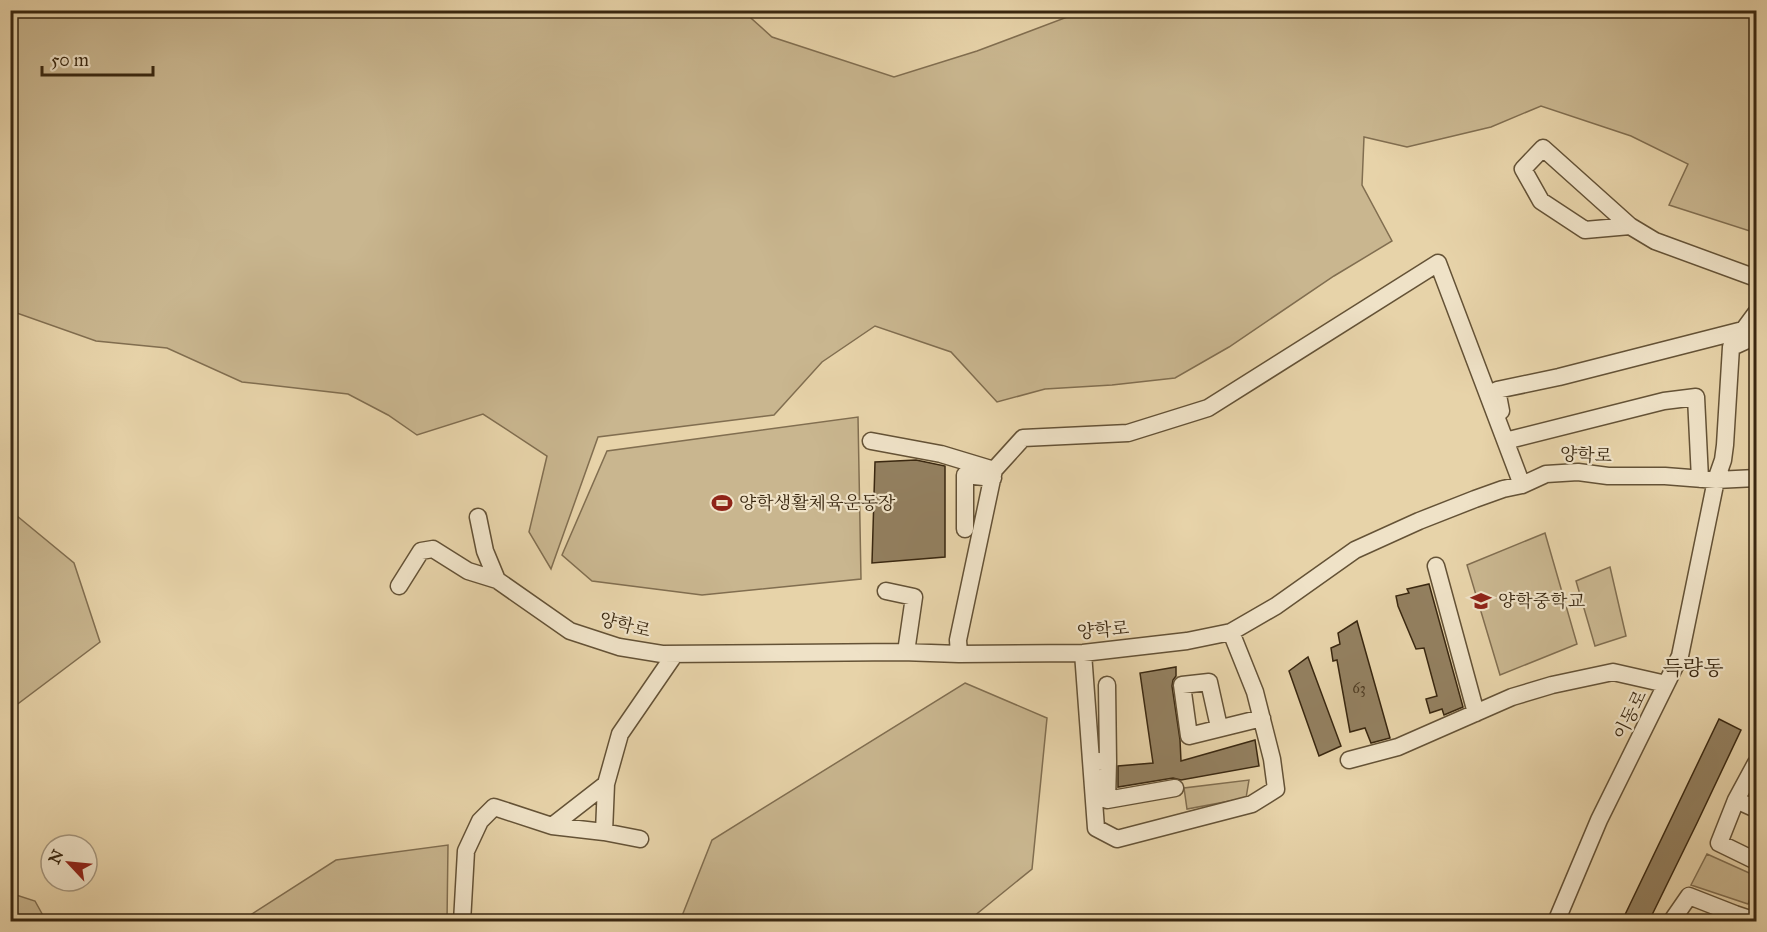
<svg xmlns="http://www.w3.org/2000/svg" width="1767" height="932" font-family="'IM FELL Great Primer','Noto Serif KR',serif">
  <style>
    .green { fill: #c9b68f; stroke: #816e50; stroke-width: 1.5 }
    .building { fill: #938060; stroke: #392710; stroke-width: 1.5 }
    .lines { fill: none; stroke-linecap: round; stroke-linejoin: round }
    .minor-casing { stroke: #645236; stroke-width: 19 }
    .minor { stroke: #efe2c7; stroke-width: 16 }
    .labels { text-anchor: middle; stroke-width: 4.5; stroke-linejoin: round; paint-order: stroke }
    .number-label { font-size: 15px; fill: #503d24 }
    .street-label { font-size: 18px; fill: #392710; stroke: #efe2c7 }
    .poi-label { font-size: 18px; fill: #392710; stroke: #efe2c7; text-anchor: start }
    .quarter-label { font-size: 21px; fill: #392710; stroke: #efe2c7 }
  </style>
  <rect width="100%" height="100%" fill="#e7d3a9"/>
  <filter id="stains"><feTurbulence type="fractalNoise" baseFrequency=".00333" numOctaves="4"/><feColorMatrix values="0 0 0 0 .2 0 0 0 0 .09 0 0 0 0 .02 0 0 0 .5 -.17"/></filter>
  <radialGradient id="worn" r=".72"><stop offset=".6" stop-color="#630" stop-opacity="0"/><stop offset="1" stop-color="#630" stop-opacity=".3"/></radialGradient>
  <path class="green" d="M 11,10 L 743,11 L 772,37 L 894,77 L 977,51 L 1078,13 L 1079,11 L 1756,11 L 1756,233 L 1669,205 L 1688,164 L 1631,136 L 1541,106 L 1491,127 L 1407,147 L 1364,137 L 1362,185 L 1392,241 L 1334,276 L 1229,347 L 1175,378 L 1112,385 L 1045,389 L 997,402 L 951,352 L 875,326 L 822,362 L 774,415 L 598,437 L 551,569 L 529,532 L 547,456 L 483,414 L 417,435 L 388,415 L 348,394 L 242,382 L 167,348 L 96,341 L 11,311 Z
    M 858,417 L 861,579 L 702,595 L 592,581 L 562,555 L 607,451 Z
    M 11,511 L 74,563 L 100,642 L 11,709 Z
    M 1545,533 L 1577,644 L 1500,675 L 1467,565 Z
    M 1610,567 L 1626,636 L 1595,646 L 1576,581 Z
    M 965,683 L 1047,718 L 1032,869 L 968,921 L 680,921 L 712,840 Z
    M 1249,780 L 1246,798 L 1187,809 L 1184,788 Z
    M 448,845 L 447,921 L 241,921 L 336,860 Z
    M 1707,854 L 1756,876 L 1756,884 L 1748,904 L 1691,885 Z
    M 10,893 L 35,901 L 46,921 L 11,921 Z"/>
  <path class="building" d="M 916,460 L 945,466 L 945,557 L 872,563 L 875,462 Z
    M 1429,584 L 1463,707 L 1444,715 L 1442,709 L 1430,713 L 1426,699 L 1437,696 L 1424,648 L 1416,649 L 1398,606 L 1396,596 L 1409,593 L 1407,589 Z
    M 1357,621 L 1390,738 L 1371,743 L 1365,728 L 1350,732 L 1337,660 L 1333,661 L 1331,648 L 1340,644 L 1338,633 Z
    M 1308,657 L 1341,746 L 1319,756 L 1289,671 Z
    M 1176,667 L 1176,676 L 1173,680 L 1172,686 L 1180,740 L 1181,761 L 1255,740 L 1259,766 L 1181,780 L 1173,778 L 1118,787 L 1118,766 L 1153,763 L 1140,673 Z
    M 1719,719 L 1741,730 L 1697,823 L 1649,921 L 1622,921 Z"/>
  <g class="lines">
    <g class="minor-casing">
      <path id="minor" d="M 1630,226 L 1543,148 L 1523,169 L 1541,201 L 1585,230 L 1630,226 L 1655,241 L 1756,278
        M 1732,347 L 1756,336
        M 1501,411 L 1497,390 L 1559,377 L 1743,330
        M 1513,439 L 1664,401 L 1696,397 L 1700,479
        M 871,441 L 941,454 L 994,470
        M 478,517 L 485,551 L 497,580 L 570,631 L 619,647 L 662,654 L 902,652 L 959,654 L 1083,653 L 1187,641 L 1231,632 L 1276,606 L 1355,550 L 1419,521 L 1475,499 L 1503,489 L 1522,485 L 1546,474 L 1578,472 L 1608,476 L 1665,476 L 1716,480 L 1756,478
        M 965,529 L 965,475 L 993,478
        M 1436,566 L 1476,713
        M 399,586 L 421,551 L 433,549 L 468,571 L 497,580
        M 886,591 L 914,597 L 906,652
        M 1083,653 L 1096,828 L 1117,839 L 1252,804 L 1276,789 L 1272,759 L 1255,692 L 1231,632
        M 959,654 L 958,640 L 994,470 L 1023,438 L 1128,433 L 1208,408 L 1438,263 L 1522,485
        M 1219,727 L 1209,682 L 1182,685 L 1189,736 L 1262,718
        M 1349,760 L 1398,747 L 1512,697 L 1552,685 L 1613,672 L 1666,684
        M 1098,761 L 1108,762 L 1107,685
        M 1108,762 L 1107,800 L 1175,788
        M 1756,763 L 1736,800 L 1719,843 L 1756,861
        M 1736,800 L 1756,809
        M 552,826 L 606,784
        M 604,832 L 640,839
        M 1735,914 L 1756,921
        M 462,922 L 466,851 L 480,821 L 494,807 L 552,826 L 604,832 L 606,784 L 620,734 L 675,654
        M 1556,922 L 1599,820 L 1680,656 L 1716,480 L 1723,460 L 1725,445 L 1731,347 L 1756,313
        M 1671,922 L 1689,896 L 1735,914 L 1732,922"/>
    </g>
    <use href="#minor" class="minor"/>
  </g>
  <defs>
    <g id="stadium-bare" transform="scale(1.62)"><path d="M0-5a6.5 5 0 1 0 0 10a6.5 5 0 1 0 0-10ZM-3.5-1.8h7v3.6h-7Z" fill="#8f2418" stroke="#efe2c7" stroke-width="2.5" paint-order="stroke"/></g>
    <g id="school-bare" transform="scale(1.62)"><path d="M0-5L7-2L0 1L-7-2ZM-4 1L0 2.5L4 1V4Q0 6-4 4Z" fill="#8f2418" stroke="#efe2c7" stroke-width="2.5" paint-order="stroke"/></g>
  </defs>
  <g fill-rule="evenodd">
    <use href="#stadium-bare" x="722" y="503"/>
    <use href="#school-bare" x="1481" y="601"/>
  </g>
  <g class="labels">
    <g class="number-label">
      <text x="1359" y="693">63</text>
    </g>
    <g class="street-label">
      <text transform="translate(1586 455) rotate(2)" y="6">양학로</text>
      <text transform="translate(625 625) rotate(14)" y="6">양학로</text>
      <text transform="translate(1103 630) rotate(-5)" y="6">양학로</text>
      <text transform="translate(1630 715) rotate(-64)" y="6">이동로</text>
    </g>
    <g class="poi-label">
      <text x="739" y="509">양학생활체육운동장</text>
      <text x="1498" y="607">양학중학교</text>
    </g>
    <g class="quarter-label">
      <text x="1693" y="675">득량동</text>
    </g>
  </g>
  <rect width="1767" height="932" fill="none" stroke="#e7d3a9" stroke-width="36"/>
  <rect x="12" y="12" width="1743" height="908" fill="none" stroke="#392710" stroke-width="3"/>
  <rect x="18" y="18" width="1731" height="896" fill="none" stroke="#392710" stroke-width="1.5"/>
  <g transform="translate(69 863) rotate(296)"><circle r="28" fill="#efe2c7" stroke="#a6977e" stroke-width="1.5"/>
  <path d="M0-4.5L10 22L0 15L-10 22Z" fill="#8f2418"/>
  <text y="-9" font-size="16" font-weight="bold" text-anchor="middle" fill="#392710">N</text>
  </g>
  <path d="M42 66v9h111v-9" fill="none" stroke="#392710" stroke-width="3"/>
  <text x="51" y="66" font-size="18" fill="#392710" stroke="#efe2c7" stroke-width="4.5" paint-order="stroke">50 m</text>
  <rect width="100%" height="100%" filter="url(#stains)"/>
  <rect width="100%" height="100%" fill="url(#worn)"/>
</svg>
